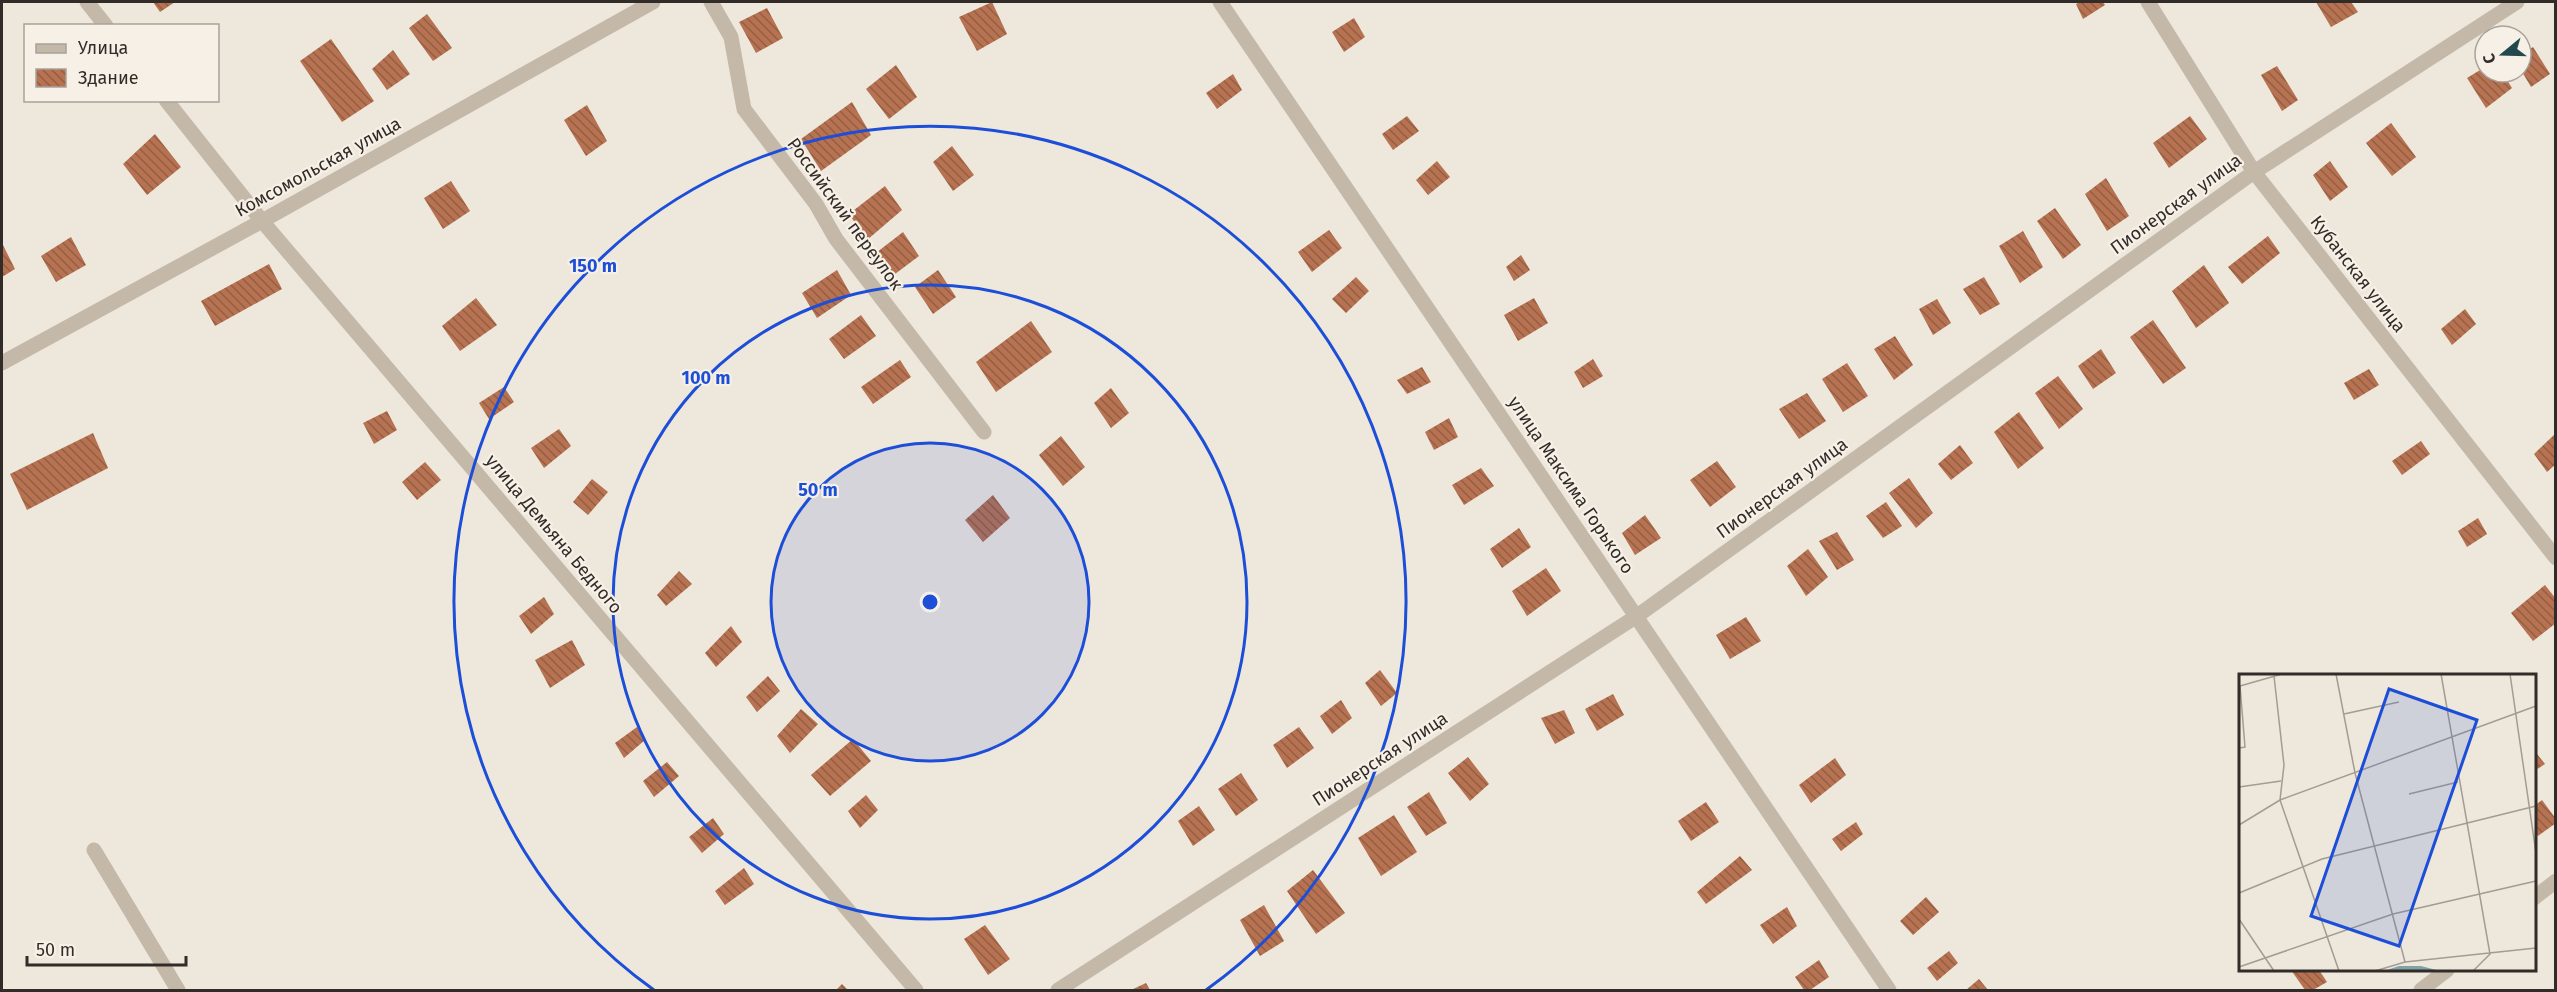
<svg xmlns="http://www.w3.org/2000/svg" width="2557" height="992" font-family="'Fira Sans',sans-serif">
  <style>
    .building { fill: url(#building-back-hatch) }
    .lines { fill: none; stroke-linecap: round; stroke-linejoin: round }
    .minor { stroke: #c4b8a9; stroke-width: 15 }
    .ring { fill: none; stroke: #1d4ed8; stroke-width: 3 }
    .labels { text-anchor: middle; stroke-width: 4.5; stroke-linejoin: round; paint-order: stroke }
    .street-label { font-size: 18px; fill: #322c28; stroke: #f6f0e7 }
    .inset-road { fill: none; stroke: #a39c93; stroke-width: 1.5 }
    .view { fill: #1d4ed8; fill-opacity: 0.15; stroke: #1d4ed8; stroke-width: 3 }
    .inset-edge { fill: none; stroke: #322c28; stroke-width: 3 }
    .centre { fill: #1d4ed8; stroke: #f6f0e7; stroke-width: 3 }
    .ring-label { font-size: 18px; text-anchor: middle; font-weight: bold; fill: #1d4ed8; stroke: #f6f0e7; stroke-width: 4.5; stroke-linejoin: round; paint-order: stroke }
  </style>
  <defs>
    <pattern id="building-back-hatch" width="6" height="6" patternUnits="userSpaceOnUse" patternTransform="scale(1.5)"><rect width="6" height="6" fill="#b67251"/><path d="M-1 5l2 2M0 0l6 6M5-1l2 2" fill="none" stroke="#955e43"/></pattern>
  </defs>
  <rect width="100%" height="100%" fill="#eee7db"/>
  <path class="building" d="M 153,2 L 175,2 L 160,12 Z
    M 992,2 L 1007,34 L 977,51 L 959,17 Z
    M 2080,2 L 2103,2 L 2105,5 L 2083,19 L 2076,4 Z
    M 2316,2 L 2351,2 L 2358,12 L 2331,27 Z
    M 767,8 L 783,38 L 756,53 L 739,22 Z
    M 427,14 L 452,48 L 433,61 L 409,28 Z
    M 1354,18 L 1365,37 L 1344,52 L 1332,32 Z
    M 331,39 L 374,101 L 342,122 L 300,61 Z
    M 2533,47 L 2550,74 L 2531,87 L 2521,70 L 2521,55 Z
    M 393,50 L 410,74 L 387,90 L 372,69 Z
    M 896,65 L 917,97 L 889,119 L 866,89 Z
    M 2277,66 L 2298,100 L 2282,111 L 2261,75 Z
    M 2485,67 L 2485,72 L 2502,72 L 2512,88 L 2486,108 L 2467,78 Z
    M 1233,74 L 1242,90 L 1217,109 L 1206,93 Z
    M 852,102 L 871,135 L 821,171 L 801,139 Z
    M 587,105 L 607,141 L 586,156 L 564,120 Z
    M 1407,116 L 1419,131 L 1393,150 L 1382,134 Z
    M 2190,116 L 2207,139 L 2169,168 L 2153,143 Z
    M 2391,123 L 2416,157 L 2392,176 L 2366,143 Z
    M 155,134 L 181,167 L 147,195 L 123,164 Z
    M 952,146 L 974,175 L 953,191 L 933,162 Z
    M 1437,161 L 1450,177 L 1428,195 L 1416,180 Z
    M 2330,161 L 2348,187 L 2330,201 L 2313,175 Z
    M 2106,178 L 2129,216 L 2107,231 L 2085,194 Z
    M 451,181 L 470,211 L 443,229 L 424,198 Z
    M 885,186 L 902,210 L 867,240 L 849,214 Z
    M 2055,208 L 2081,245 L 2063,259 L 2037,221 Z
    M 1329,230 L 1342,248 L 1312,272 L 1298,252 Z
    M 2023,231 L 2043,267 L 2020,283 L 1999,246 Z
    M 903,232 L 919,256 L 887,280 L 872,256 Z
    M 2268,236 L 2280,253 L 2242,284 L 2228,267 Z
    M 71,237 L 86,265 L 56,282 L 41,256 Z
    M 2,243 L 15,269 L 2,277 Z
    M 1521,255 L 1530,270 L 1514,281 L 1506,267 Z
    M 269,264 L 282,289 L 215,326 L 201,301 Z
    M 2204,265 L 2229,303 L 2196,328 L 2172,291 Z
    M 837,270 L 851,295 L 817,318 L 802,293 Z
    M 938,270 L 956,297 L 933,314 L 915,287 Z
    M 1356,277 L 1369,291 L 1346,313 L 1332,299 Z
    M 1984,277 L 2000,304 L 1980,315 L 1963,289 Z
    M 476,298 L 497,325 L 460,351 L 442,326 Z
    M 1534,298 L 1548,323 L 1518,341 L 1504,315 Z
    M 1937,299 L 1951,323 L 1933,335 L 1919,309 Z
    M 2465,309 L 2476,324 L 2452,345 L 2441,329 Z
    M 861,315 L 876,336 L 844,359 L 829,339 Z
    M 2153,320 L 2186,368 L 2163,384 L 2130,337 Z
    M 1031,321 L 1052,352 L 996,392 L 976,362 Z
    M 1895,336 L 1913,365 L 1894,380 L 1874,349 Z
    M 2101,349 L 2116,373 L 2093,389 L 2078,366 Z
    M 1593,359 L 1603,376 L 1583,388 L 1574,372 Z
    M 900,360 L 911,377 L 873,404 L 861,387 Z
    M 1847,363 L 1868,396 L 1843,412 L 1822,379 Z
    M 1422,367 L 1431,382 L 1407,394 L 1397,380 Z
    M 2369,369 L 2379,385 L 2354,400 L 2344,383 Z
    M 2058,376 L 2083,409 L 2059,429 L 2035,393 Z
    M 504,387 L 514,402 L 489,419 L 479,403 Z
    M 1111,388 L 1129,413 L 1111,428 L 1094,403 Z
    M 1807,393 L 1826,421 L 1799,439 L 1779,409 Z
    M 387,411 L 397,430 L 374,444 L 363,423 Z
    M 2019,412 L 2044,448 L 2018,469 L 1994,432 Z
    M 1449,418 L 1458,437 L 1434,450 L 1425,432 Z
    M 559,429 L 571,446 L 544,468 L 531,448 Z
    M 93,433 L 108,468 L 27,510 L 10,474 Z
    M 2556,433 L 2556,464 L 2547,472 L 2534,454 Z
    M 1061,436 L 1085,467 L 1063,486 L 1039,455 Z
    M 2421,441 L 2430,454 L 2402,475 L 2392,461 Z
    M 1960,445 L 1973,463 L 1951,480 L 1938,464 Z
    M 1717,461 L 1736,487 L 1710,507 L 1690,480 Z
    M 425,462 L 441,480 L 417,500 L 402,482 Z
    M 1481,468 L 1494,486 L 1464,505 L 1452,485 Z
    M 1909,478 L 1933,513 L 1916,528 L 1889,493 Z
    M 592,479 L 608,492 L 588,515 L 573,502 Z
    M 993,495 L 1010,518 L 983,542 L 965,520 Z
    M 1886,502 L 1902,526 L 1883,538 L 1866,516 Z
    M 1645,515 L 1661,538 L 1635,555 L 1622,533 Z
    M 2478,518 L 2487,534 L 2467,547 L 2458,531 Z
    M 1519,528 L 1531,547 L 1502,568 L 1490,549 Z
    M 1837,532 L 1854,560 L 1837,570 L 1819,541 Z
    M 1808,549 L 1828,577 L 1806,596 L 1787,566 Z
    M 1546,568 L 1561,591 L 1527,616 L 1512,591 Z
    M 679,571 L 692,584 L 666,606 L 657,595 Z
    M 2545,585 L 2556,599 L 2556,623 L 2533,641 L 2511,613 Z
    M 544,597 L 554,614 L 531,634 L 519,616 Z
    M 1746,617 L 1761,641 L 1730,659 L 1716,635 Z
    M 731,626 L 742,642 L 716,667 L 705,653 Z
    M 572,640 L 585,665 L 550,688 L 535,660 Z
    M 1380,670 L 1397,693 L 1381,706 L 1365,683 Z
    M 768,676 L 780,691 L 757,712 L 746,697 Z
    M 1613,694 L 1624,715 L 1597,731 L 1585,709 Z
    M 1341,700 L 1352,718 L 1332,734 L 1320,716 Z
    M 801,709 L 818,724 L 790,753 L 777,736 Z
    M 1564,710 L 1575,733 L 1555,744 L 1541,718 Z
    M 637,727 L 645,740 L 624,758 L 615,743 Z
    M 1299,727 L 1314,748 L 1287,768 L 1273,745 Z
    M 853,739 L 871,761 L 830,796 L 811,775 Z
    M 2534,750 L 2545,764 L 2534,771 Z
    M 1468,757 L 1489,784 L 1470,801 L 1448,773 Z
    M 1835,758 L 1846,775 L 1811,803 L 1799,785 Z
    M 667,762 L 679,776 L 654,797 L 643,781 Z
    M 1241,773 L 1258,800 L 1236,816 L 1218,789 Z
    M 1429,792 L 1447,823 L 1426,836 L 1407,807 Z
    M 866,795 L 878,810 L 860,828 L 848,811 Z
    M 2542,800 L 2556,819 L 2556,823 L 2538,836 L 2534,831 L 2534,806 Z
    M 1706,802 L 1719,822 L 1691,841 L 1678,821 Z
    M 1199,806 L 1215,830 L 1193,846 L 1178,821 Z
    M 1394,815 L 1417,852 L 1381,876 L 1358,838 Z
    M 713,818 L 724,834 L 702,853 L 689,837 Z
    M 1856,822 L 1863,834 L 1841,851 L 1832,839 Z
    M 1740,856 L 1752,870 L 1706,904 L 1697,892 Z
    M 744,868 L 754,884 L 725,905 L 715,891 Z
    M 1313,870 L 1345,913 L 1316,934 L 1287,891 Z
    M 1926,897 L 1939,912 L 1913,935 L 1900,921 Z
    M 1264,905 L 1284,941 L 1260,956 L 1240,920 Z
    M 1787,907 L 1797,926 L 1773,944 L 1760,925 Z
    M 985,925 L 1010,959 L 988,975 L 964,939 Z
    M 1949,951 L 1958,963 L 1937,981 L 1927,968 Z
    M 1819,960 L 1829,977 L 1810,990 L 1804,990 L 1795,977 Z
    M 2291,970 L 2319,970 L 2327,982 L 2313,990 L 2305,990 Z
    M 1979,979 L 1988,990 L 1966,990 Z
    M 1146,983 L 1150,990 L 1131,990 Z
    M 842,984 L 848,990 L 836,990 Z"/>
  <g class="lines">
    <path class="minor" d="M 87,2 L 106,26
      M 711,2 L 731,37 L 744,109 L 816,204 L 836,239 L 984,432
      M 1220,2 L 1889,990
      M 2148,2 L 2254,172 L 2556,558
      M 166,100 L 262,221 L 916,990
      M 2,363 L 262,221 L 653,2
      M 94,850 L 178,990
      M 2534,898 L 2556,881
      M 1058,990 L 1637,616 L 2254,172 L 2517,2
      M 2421,990 L 2447,970"/>
  </g>
  <circle cx="930" cy="602" r="159" fill="#1d4ed8" fill-opacity=".12"/>
  <g class="ring">
    <circle cx="930" cy="602" r="159"/>
    <circle cx="930" cy="602" r="317"/>
    <path d="M654 990A476 476 0 1 1 1206 990"/>
  </g>
  <g class="labels">
    <g class="street-label">
      <text transform="translate(318 167) rotate(-29)" y="6">Комсомольская улица</text>
      <text transform="translate(2176 204) rotate(-36)" y="6">Пионерская улица</text>
      <text transform="translate(845 214) rotate(54)" y="6">Российский переулок</text>
      <text transform="translate(2358 274) rotate(52)" y="6">Кубанская улица</text>
      <text transform="translate(1571 485) rotate(56)" y="6">улица Максима Горького</text>
      <text transform="translate(1782 488) rotate(-36)" y="6">Пионерская улица</text>
      <text transform="translate(554 534) rotate(50)" y="6">улица Демьяна Бедного</text>
      <text transform="translate(1380 759) rotate(-33)" y="6">Пионерская улица</text>
    </g>
  </g>
  <g transform="translate(2239 674)">
    <rect width="297" height="297" fill="#eee7db"/>
    <path d="M 160,292 L 182,292 L 201,297 L 145,297 Z" fill="#7ea2a7"/>
    <path class="inset-road" d="M 97,0 L 116,99 L 166,288M 202,0 L 251,280 L 234,297M 271,0 L 297,179M 35,2 L 45,91 L 41,126 L 100,297M 1,12 L 43,0M 105,40 L 160,28M 0,74 L 6,73 L 1,12M 0,113 L 42,107M 170,120 L 219,108M 0,151 L 41,126 L 297,32M 0,219 L 83,185 L 297,132M 0,245 L 35,297M 0,293 L 154,240 L 297,207M 136,297 L 166,288 L 297,274"/>
    <path class="view" d="M 150,15 L 238,46 L 160,272 L 72,242 Z"/>
    <rect width="297" height="297" class="inset-edge"/>
  </g>
  <circle cx="930" cy="602" r="9" class="centre"/>
  <g class="ring-label">
    <text x="593" y="272">150 m</text>
    <text x="706" y="384">100 m</text>
    <text x="818" y="496">50 m</text>
  </g>
  <rect width="2557" height="992" fill="none" stroke="#322c28" stroke-width="6"/>
  <rect x="24" y="24" width="195" height="78" fill="#f6f0e7" stroke="#a8a29b" stroke-width="1.5"/>
  <rect x="36" y="44" width="30" height="9" fill="#c4b8a9" stroke="#a8a29b" stroke-width="1.5"/>
  <text x="78" y="54" font-size="18" fill="#322c28">Улица</text>
  <rect x="36" y="69" width="30" height="18" fill="url(#building-back-hatch)" stroke="#a8a29b" stroke-width="1.5"/>
  <text x="78" y="84" font-size="18" fill="#322c28">Здание</text>
  <g transform="translate(2503 54) rotate(251)"><circle r="28" fill="#f6f0e7" stroke="#a8a29b" stroke-width="1.5"/>
  <path d="M0-4.5L10 22L0 15L-10 22Z" fill="#23484e"/>
  <text y="-9" font-size="16" font-weight="bold" text-anchor="middle" fill="#322c28">С</text>
  </g>
  <path d="M27 956v9h159v-9" fill="none" stroke="#322c28" stroke-width="3"/>
  <text x="36" y="956" font-size="18" fill="#322c28" stroke="#f6f0e7" stroke-width="4.5" paint-order="stroke">50 m</text>
</svg>
